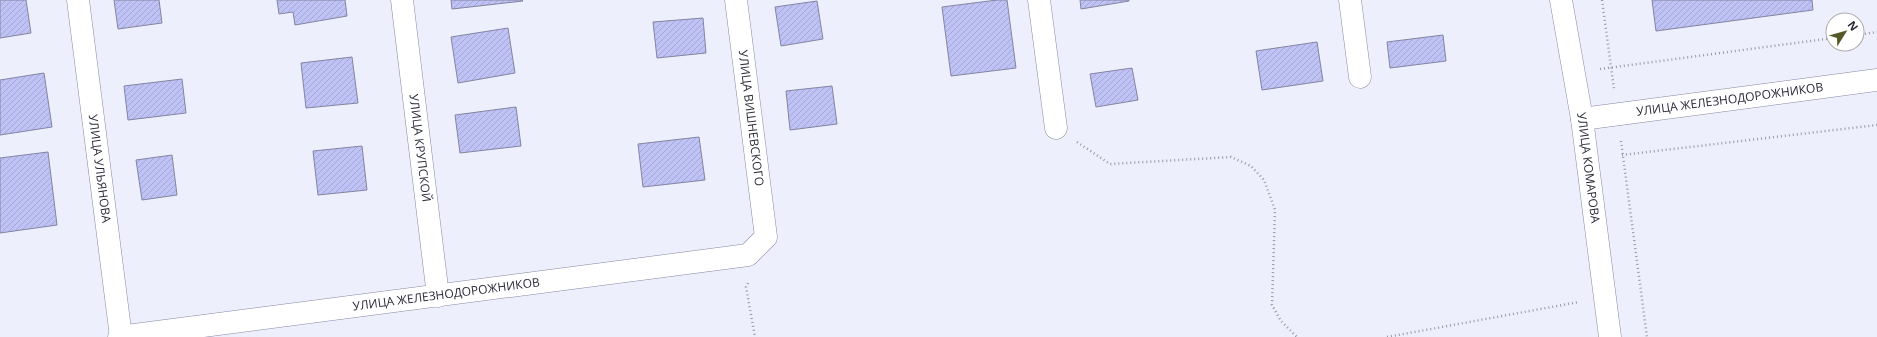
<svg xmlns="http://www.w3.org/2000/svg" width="1877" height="337" font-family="'Open Sans',sans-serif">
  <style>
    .building { fill: url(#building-hatch); stroke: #8384a1 }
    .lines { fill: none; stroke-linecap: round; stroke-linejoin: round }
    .minor-casing { stroke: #8688a5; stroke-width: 23 }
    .tertiary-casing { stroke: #8688a5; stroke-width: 23 }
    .path { stroke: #9798a4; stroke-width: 2.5; stroke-dasharray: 1 3; stroke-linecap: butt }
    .minor { stroke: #fff; stroke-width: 22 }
    .tertiary { stroke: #fff; stroke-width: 22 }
    .labels { text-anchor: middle; stroke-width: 4; stroke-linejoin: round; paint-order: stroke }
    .street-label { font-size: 12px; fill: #2a2b37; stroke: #fff }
  </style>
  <defs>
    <pattern id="building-hatch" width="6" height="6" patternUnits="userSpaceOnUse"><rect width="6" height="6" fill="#bfc2f5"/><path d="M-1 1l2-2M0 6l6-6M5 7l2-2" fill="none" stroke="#a4a7d3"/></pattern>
  </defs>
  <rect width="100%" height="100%" fill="#eeeffc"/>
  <path class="building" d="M 0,0 L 26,0 L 31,33 L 0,38 Z
    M 114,0 L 159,0 L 162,23 L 118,29 Z
    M 277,0 L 345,0 L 347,16 L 295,25 L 293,12 L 279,14 Z
    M 451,0 L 522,0 L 523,1 L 452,9 Z
    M 997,0 L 1007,0 L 1016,68 L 951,76 L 942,7 Z
    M 1080,0 L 1129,0 L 1129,1 L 1081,9 Z
    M 1652,0 L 1812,0 L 1813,10 L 1656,31 Z
    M 817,1 L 823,39 L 781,46 L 775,7 Z
    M 703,18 L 706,53 L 657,58 L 653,22 Z
    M 508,28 L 515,73 L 458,83 L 451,37 Z
    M 1443,35 L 1446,61 L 1390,68 L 1387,42 Z
    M 1317,42 L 1323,81 L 1262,90 L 1256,51 Z
    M 352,57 L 358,103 L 306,108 L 301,63 Z
    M 1132,68 L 1138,100 L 1096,107 L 1090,74 Z
    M 44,73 L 52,127 L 0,135 L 0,80 Z
    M 182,79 L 186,113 L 128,120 L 124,86 Z
    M 832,86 L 837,124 L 790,130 L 786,91 Z
    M 516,107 L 521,146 L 460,153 L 455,115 Z
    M 699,137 L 705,180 L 643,187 L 638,144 Z
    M 362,146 L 367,190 L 318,195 L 313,151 Z
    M 48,152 L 57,225 L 0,233 L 0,158 Z
    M 172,155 L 177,195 L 142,200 L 136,160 Z"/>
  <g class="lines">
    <g class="minor-casing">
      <g id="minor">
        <path id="s1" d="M 78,0 L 121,337"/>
        <path id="s2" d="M 402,0 L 438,296"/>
        <path d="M 1039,0 L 1056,128"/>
        <path d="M 1350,0 L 1360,77"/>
        <path id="s3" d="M 1582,119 L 1877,80"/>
        <path id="s4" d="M 119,337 L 748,255 L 766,237 L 736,0"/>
      </g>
    </g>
    <g class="tertiary-casing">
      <g id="tertiary">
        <path id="s5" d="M 1561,0 L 1582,119 L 1610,337"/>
      </g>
    </g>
    <path class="path" d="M 1602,0 L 1614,89
      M 1857,35 L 1877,32
      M 1600,69 L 1833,38
      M 1621,141 L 1647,337
      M 1077,142 L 1110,164 L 1231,157 L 1251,166 L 1264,180 L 1275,210 L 1272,305 L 1281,321 L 1297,337
      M 1622,155 L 1877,125
      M 748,283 L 746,287 L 755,337
      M 1387,337 L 1579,302"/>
    <use href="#minor" class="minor"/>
    <use href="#tertiary" class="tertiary"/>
  </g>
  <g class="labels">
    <g class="street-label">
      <text dy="4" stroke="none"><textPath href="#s3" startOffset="149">УЛИЦА ЖЕЛЕЗНОДОРОЖНИКОВ</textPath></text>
      <text transform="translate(751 118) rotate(83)" y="4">УЛИЦА ВИШНЕВСКОГО</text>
      <text dy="4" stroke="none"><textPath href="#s2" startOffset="149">УЛИЦА КРУПСКОЙ</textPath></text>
      <text dy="4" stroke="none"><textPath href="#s1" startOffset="170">УЛИЦА УЛЬЯНОВА</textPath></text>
      <text dy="4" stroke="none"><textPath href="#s5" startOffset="170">УЛИЦА КОМАРОВА</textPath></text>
      <text dy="4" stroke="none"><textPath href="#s4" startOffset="330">УЛИЦА ЖЕЛЕЗНОДОРОЖНИКОВ</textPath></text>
    </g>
  </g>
  <g transform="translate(1845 32) rotate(53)"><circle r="19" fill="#ffffff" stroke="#aaaaaf"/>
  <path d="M0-3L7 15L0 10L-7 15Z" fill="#565a27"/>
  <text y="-6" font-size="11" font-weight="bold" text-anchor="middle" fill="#2a2b37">N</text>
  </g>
</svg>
